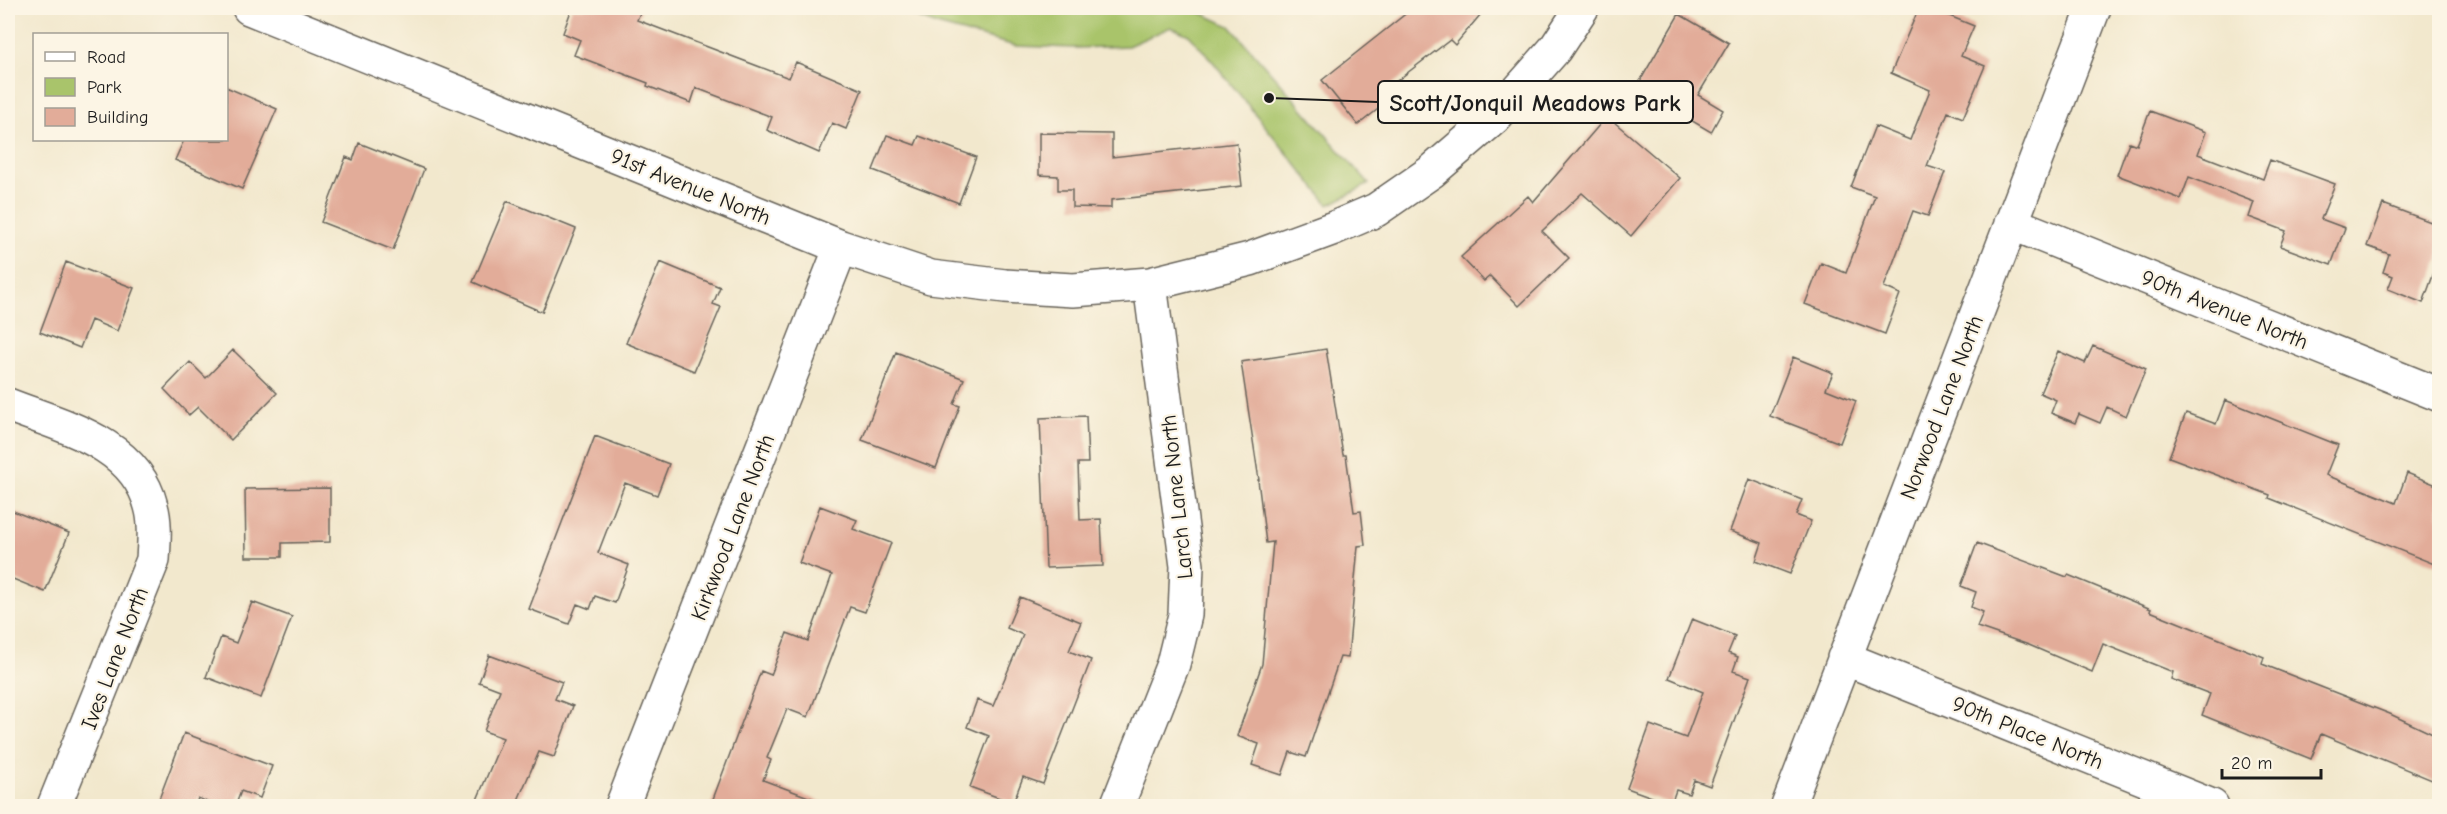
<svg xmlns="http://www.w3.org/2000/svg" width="2447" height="814" font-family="'Comic Neue',sans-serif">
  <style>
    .green { fill: #a9c46b; stroke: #627044; stroke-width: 1.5 }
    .building { fill: #e2ac99 }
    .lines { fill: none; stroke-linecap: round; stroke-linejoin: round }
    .minor-casing { stroke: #67635a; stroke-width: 36 }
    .minor { stroke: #fff; stroke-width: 33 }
    .labels { text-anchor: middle; stroke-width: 4.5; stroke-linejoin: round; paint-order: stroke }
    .street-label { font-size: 22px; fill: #1c1c1c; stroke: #fcf5e5 }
    .leader { fill: none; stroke: #1c1c1c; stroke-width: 2 }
    .callout-dot { fill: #1c1c1c; stroke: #fcf5e5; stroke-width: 2 }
    .callout { fill: #fcf5e5; stroke: #1c1c1c; stroke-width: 2 }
    .callout-label { font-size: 24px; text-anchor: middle; font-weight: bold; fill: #1c1c1c }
  </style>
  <rect width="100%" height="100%" fill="#fcf5e5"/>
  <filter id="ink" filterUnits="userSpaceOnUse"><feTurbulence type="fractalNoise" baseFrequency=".0167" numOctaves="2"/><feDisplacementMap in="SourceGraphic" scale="12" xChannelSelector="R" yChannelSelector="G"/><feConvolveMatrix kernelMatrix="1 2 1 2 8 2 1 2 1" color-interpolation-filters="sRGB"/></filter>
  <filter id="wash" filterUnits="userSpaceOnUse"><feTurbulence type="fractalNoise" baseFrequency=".008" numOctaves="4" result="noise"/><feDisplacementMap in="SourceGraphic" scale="24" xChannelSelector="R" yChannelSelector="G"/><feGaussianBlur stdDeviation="1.35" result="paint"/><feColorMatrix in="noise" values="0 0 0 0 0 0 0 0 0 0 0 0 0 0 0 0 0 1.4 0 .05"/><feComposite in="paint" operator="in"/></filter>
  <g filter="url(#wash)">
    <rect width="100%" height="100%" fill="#f2e8cd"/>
    <path class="green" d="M 892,8 L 1190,8 L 1230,26 L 1369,184 L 1329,205 L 1214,63 L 1189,35 L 1171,27 L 1128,46 L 1076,48 L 1016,46 L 940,26 Z"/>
    <g id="blocks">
      <path class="building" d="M 572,8 L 642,8 L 637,20 L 789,78 L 796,62 L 862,90 L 846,129 L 832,123 L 819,153 L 767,130 L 772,117 L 696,88 L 691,103 L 647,86 L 648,83 L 574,55 L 580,40 L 563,33 Z
        M 1413,8 L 1486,8 L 1455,45 L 1450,40 L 1385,90 L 1392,98 L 1358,125 L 1322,80 Z
        M 1919,8 L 1930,8 L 1974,26 L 1961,56 L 1985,66 L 1963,118 L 1948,112 L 1927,166 L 1945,172 L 1928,216 L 1913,211 L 1884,287 L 1900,294 L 1885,334 L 1805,304 L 1821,263 L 1846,273 L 1875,196 L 1851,187 L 1875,126 L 1910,140 L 1930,90 L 1891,73 Z
        M 1679,14 L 1729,43 L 1698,95 L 1723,110 L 1711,132 L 1636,88 Z
        M 226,87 L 277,109 L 242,189 L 175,160 L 184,140 L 226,140 Z
        M 2150,111 L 2206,132 L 2198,154 L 2263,179 L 2270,160 L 2335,184 L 2321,219 L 2345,228 L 2331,265 L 2280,246 L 2286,231 L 2249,217 L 2254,202 L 2189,177 L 2181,199 L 2117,175 L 2129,142 L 2137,145 Z
        M 1607,116 L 1680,178 L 1631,236 L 1582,193 L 1542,231 L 1569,258 L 1519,306 L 1490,276 L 1484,281 L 1461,257 L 1528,196 L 1533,202 Z
        M 1039,133 L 1112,134 L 1112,157 L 1237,143 L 1242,186 L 1111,200 L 1111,208 L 1072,207 L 1072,190 L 1058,190 L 1058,176 L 1039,175 Z
        M 887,135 L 915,145 L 919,136 L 976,157 L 959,203 L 873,170 Z
        M 359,143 L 424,169 L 393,250 L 321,222 L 346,157 L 353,160 Z
        M 507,201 L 576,229 L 542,312 L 473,282 Z
        M 2383,204 L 2439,225 L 2439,259 L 2423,303 L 2388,289 L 2393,276 L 2383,272 L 2389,254 L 2367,246 Z
        M 66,262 L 134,288 L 117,331 L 91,320 L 80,348 L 40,332 Z
        M 660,262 L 720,287 L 713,304 L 721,307 L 694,371 L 626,343 Z
        M 2093,346 L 2146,369 L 2126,416 L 2107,407 L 2100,423 L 2079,414 L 2075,423 L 2051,413 L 2056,400 L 2040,393 L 2058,351 L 2085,363 Z
        M 1326,349 L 1343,455 L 1346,455 L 1354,512 L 1361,511 L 1365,545 L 1358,546 L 1348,658 L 1340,657 L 1306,757 L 1290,752 L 1282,775 L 1252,765 L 1259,744 L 1237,736 L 1262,664 L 1273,542 L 1266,543 L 1258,480 L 1259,480 L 1241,362 Z
        M 233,350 L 277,393 L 231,440 L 198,407 L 189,415 L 164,389 L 190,362 L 206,378 Z
        M 896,352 L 964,379 L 954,404 L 960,406 L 936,468 L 862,440 Z
        M 1793,357 L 1833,373 L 1826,389 L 1856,401 L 1840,443 L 1770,416 Z
        M 2225,400 L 2338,445 L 2326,475 L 2396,503 L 2407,473 L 2439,486 L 2439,566 L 2269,498 L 2270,495 L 2169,457 L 2186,413 L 2216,424 Z
        M 1086,416 L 1088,463 L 1078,463 L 1080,520 L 1101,519 L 1103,566 L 1046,568 L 1040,418 Z
        M 595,436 L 669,464 L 657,495 L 625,483 L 598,553 L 629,565 L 615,603 L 595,596 L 590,609 L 577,604 L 569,624 L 529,609 Z
        M 1749,479 L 1802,500 L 1796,515 L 1811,521 L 1790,574 L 1756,561 L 1762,543 L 1730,531 Z
        M 330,488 L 330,542 L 282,543 L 282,557 L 246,557 L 245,489 Z
        M 820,506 L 857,520 L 853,529 L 891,543 L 865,612 L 850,607 L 808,717 L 787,709 L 767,758 L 771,760 L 763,780 L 827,804 L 826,807 L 710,807 L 761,671 L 771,675 L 787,633 L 808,641 L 832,575 L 799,563 Z
        M 8,509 L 69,533 L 45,592 L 8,577 Z
        M 1977,543 L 2067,577 L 2068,575 L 2151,609 L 2150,611 L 2264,657 L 2262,664 L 2390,714 L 2439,737 L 2439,783 L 2321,734 L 2311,759 L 2202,715 L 2210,694 L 2171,679 L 2173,672 L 2103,644 L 2092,672 L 2029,645 L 1977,627 L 1983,612 L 1971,607 L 1976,592 L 1961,586 Z
        M 1020,597 L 1081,622 L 1069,651 L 1091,660 L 1043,784 L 1023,777 L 1013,803 L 970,787 L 989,736 L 967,727 L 977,700 L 993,706 L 1023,635 L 1007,628 Z
        M 252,602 L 292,617 L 261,698 L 206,677 L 221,637 L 236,643 Z
        M 1692,619 L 1735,636 L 1728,653 L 1738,657 L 1733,671 L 1750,677 L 1710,786 L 1694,780 L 1689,794 L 1676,790 L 1671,804 L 1627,788 L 1650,725 L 1686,738 L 1703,692 L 1669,678 Z
        M 489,655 L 562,682 L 555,699 L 573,706 L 554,757 L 539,752 L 515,807 L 474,807 L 503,738 L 484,731 L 500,690 L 479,682 Z
        M 184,733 L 272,766 L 260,798 L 241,791 L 235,807 L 219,807 L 198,798 L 195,807 L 177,807 L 159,799 Z"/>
    </g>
  </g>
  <g filter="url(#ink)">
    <use href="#blocks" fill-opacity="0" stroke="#67635a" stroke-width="1.5"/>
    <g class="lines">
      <g class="minor-casing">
        <path id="minor" d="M 249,8 L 841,247 L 931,277 L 1005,286 L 1073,290 L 1150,284 L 1250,259 L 1334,228 L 1376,210 L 1431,172 L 1494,118 L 1555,49 L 1582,8
          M 2011,223 L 2440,395
          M 8,405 C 61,426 135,442 151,506 C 156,523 154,542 153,560 L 54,806
          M 1844,658 L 2212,806
          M 622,806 L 841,247
          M 1117,806 L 1173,664 L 1185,615 L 1187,566 L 1150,284
          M 1788,806 L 2094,8"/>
      </g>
      <use href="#minor" class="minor"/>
    </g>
  </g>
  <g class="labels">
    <g class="street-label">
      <text transform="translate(691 186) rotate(22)" y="8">91st Avenue North</text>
      <text transform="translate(2225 309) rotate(22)" y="8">90th Avenue North</text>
      <text transform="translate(1941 407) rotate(-69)" y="8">Norwood Lane North</text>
      <text transform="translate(1176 497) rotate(-96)" y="8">Larch Lane North</text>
      <text transform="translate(732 527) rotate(-69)" y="8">Kirkwood Lane North</text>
      <text transform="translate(114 658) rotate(-69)" y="8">Ives Lane North</text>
      <text transform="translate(2028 732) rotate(22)" y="8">90th Place North</text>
    </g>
  </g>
  <path class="leader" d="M1269 98L1378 102"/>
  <circle class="callout-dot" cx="1269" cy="98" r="6"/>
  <rect class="callout" x="1378" y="81" width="315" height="42" rx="6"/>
  <g class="callout-label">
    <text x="1535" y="111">Scott/Jonquil Meadows Park</text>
  </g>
  <rect width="2447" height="814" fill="none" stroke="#fcf5e5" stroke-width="30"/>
  <rect x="33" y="33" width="195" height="108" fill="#fcf5e5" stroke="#a29e95" stroke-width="1.5"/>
  <rect x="45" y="52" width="30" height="9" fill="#ffffff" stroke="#a29e95" stroke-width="1.5"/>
  <text x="87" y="63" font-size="18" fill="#1c1c1c">Road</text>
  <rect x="45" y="78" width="30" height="18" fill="#a9c46b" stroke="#a29e95" stroke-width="1.5"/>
  <text x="87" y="93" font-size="18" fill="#1c1c1c">Park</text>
  <rect x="45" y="108" width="30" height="18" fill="#e2ac99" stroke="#a29e95" stroke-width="1.5"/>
  <text x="87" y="123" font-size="18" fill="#1c1c1c">Building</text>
  <path d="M2222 769v9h99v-9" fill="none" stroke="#1c1c1c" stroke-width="3"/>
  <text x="2231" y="769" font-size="18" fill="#1c1c1c" stroke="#fcf5e5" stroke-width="4.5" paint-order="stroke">20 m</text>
</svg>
